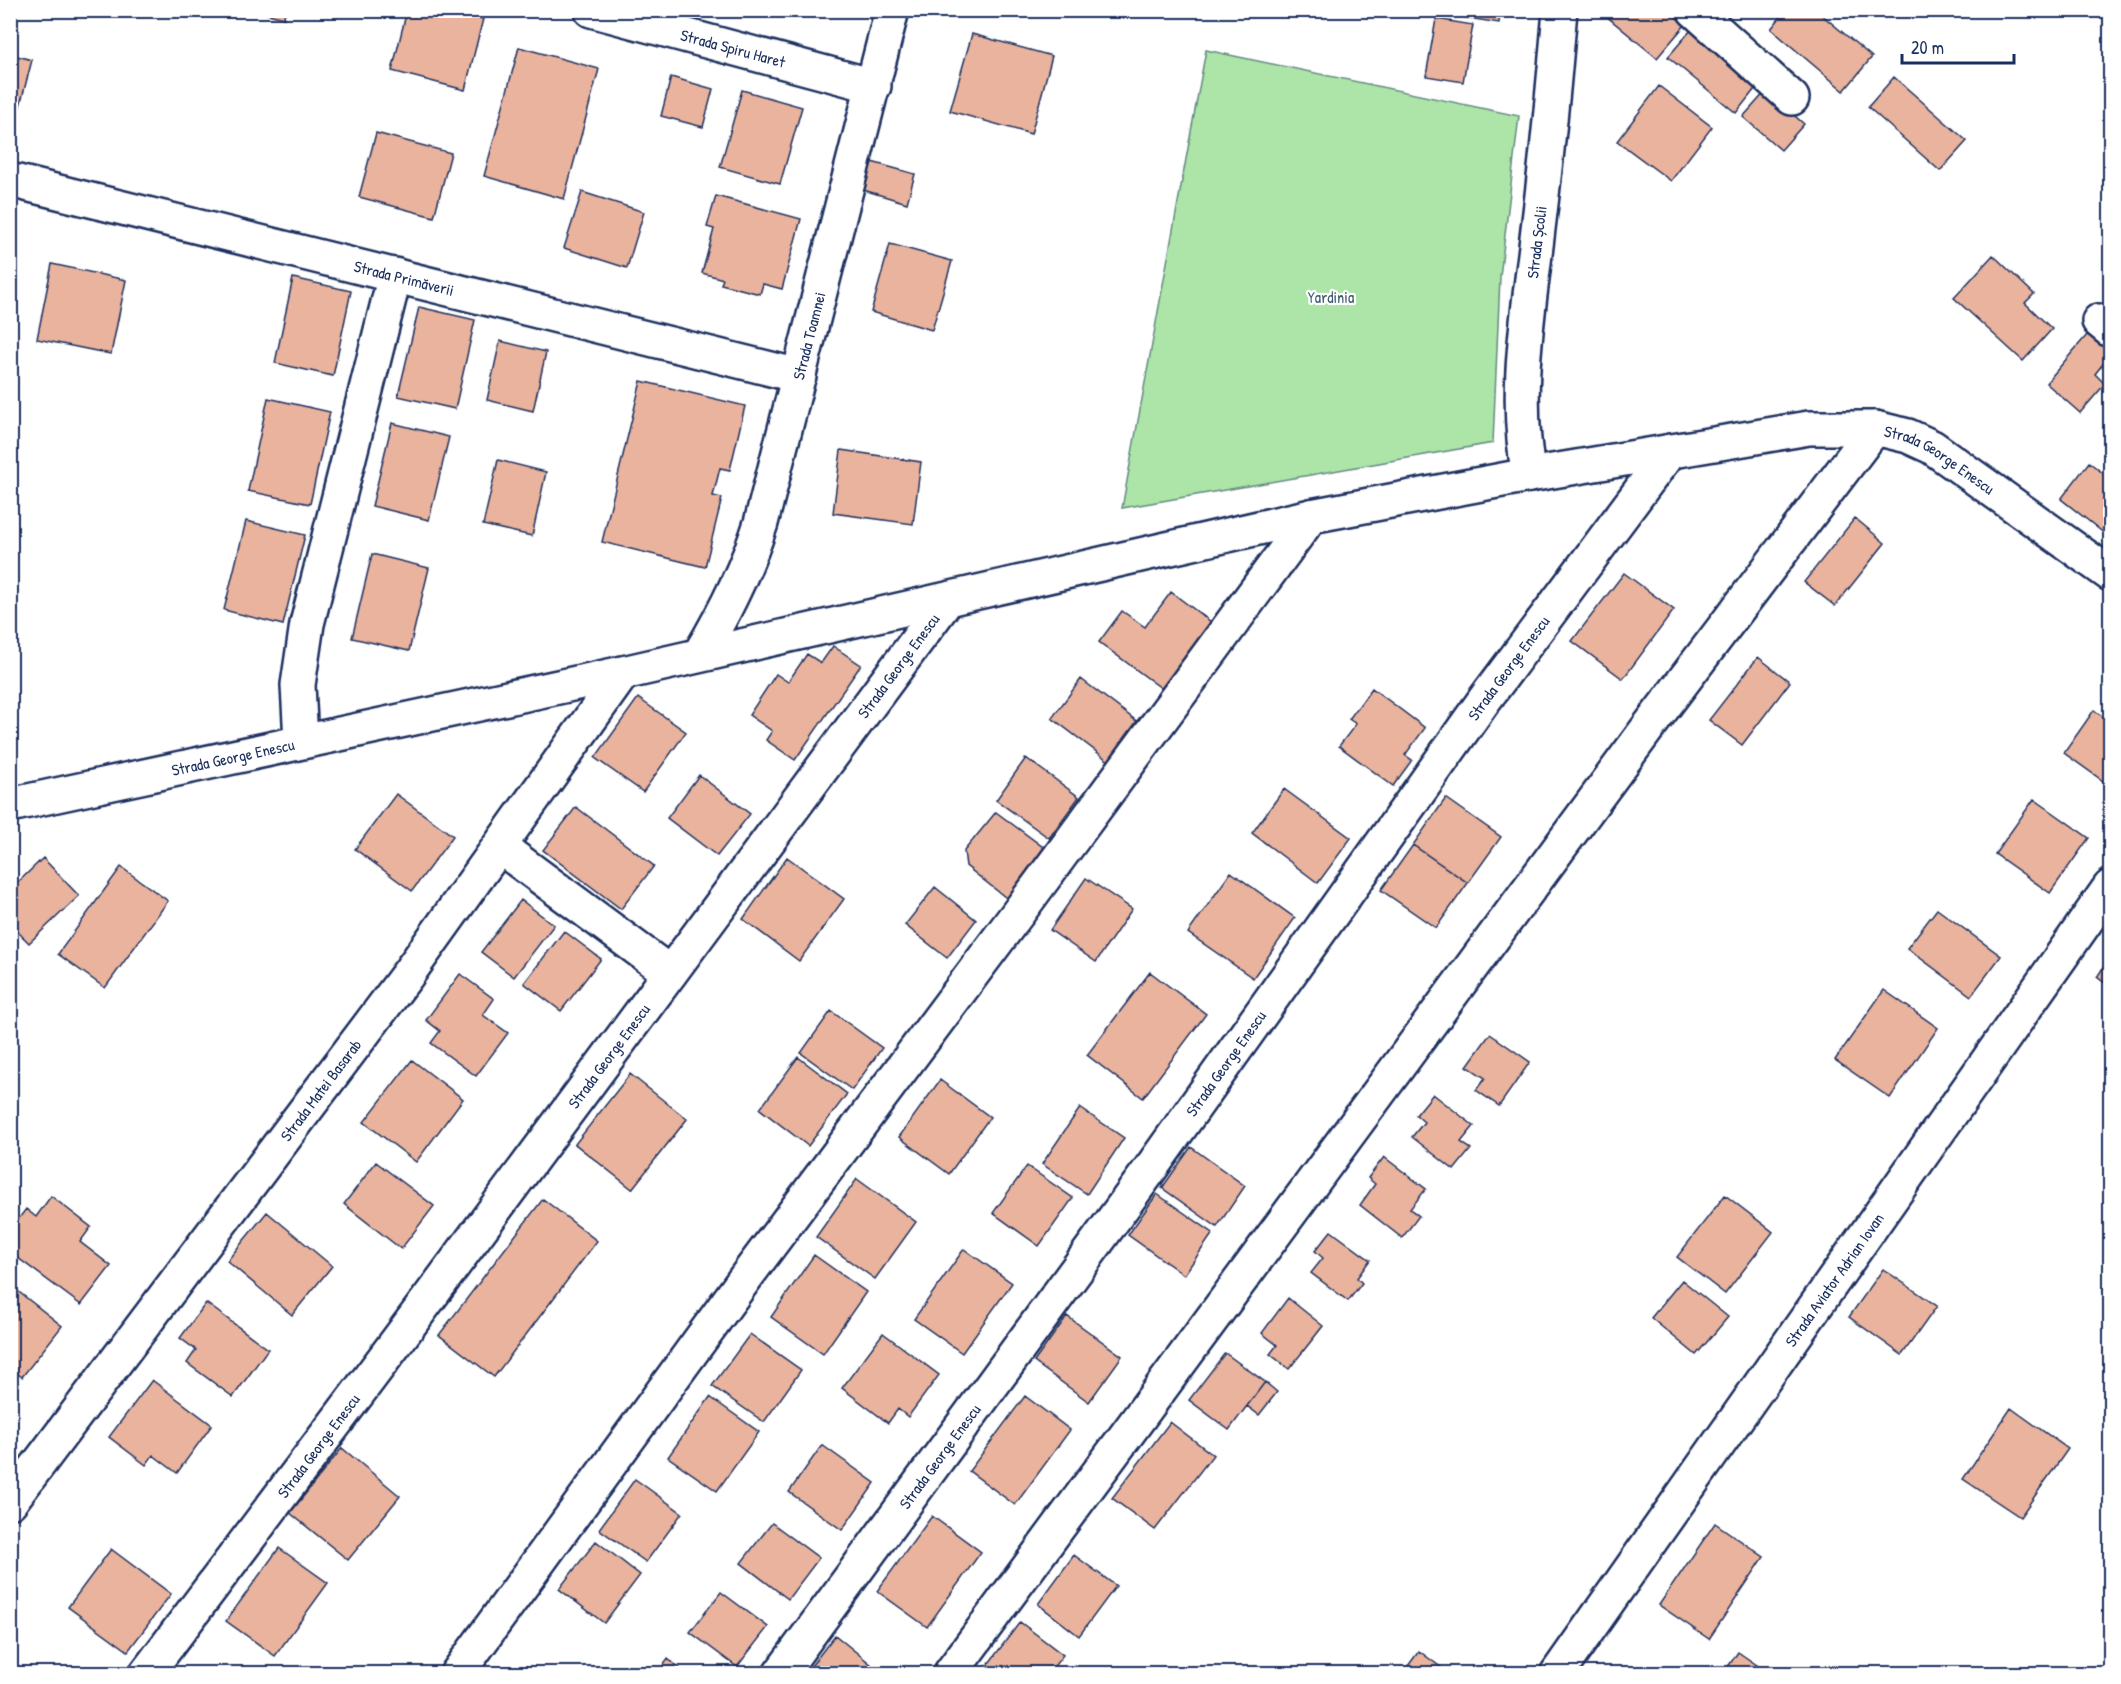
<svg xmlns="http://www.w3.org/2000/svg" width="2121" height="1684" font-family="'Patrick Hand',sans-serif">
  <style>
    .green { fill: #ade4a7; stroke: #648a82; stroke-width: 1.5 }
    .building { fill: #e9b39d; stroke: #1b2f5e; stroke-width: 1.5 }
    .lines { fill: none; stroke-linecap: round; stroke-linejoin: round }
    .minor-casing { stroke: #1b2f5e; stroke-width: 38 }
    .minor { stroke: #fff; stroke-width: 33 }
    .labels { text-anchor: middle; stroke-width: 4.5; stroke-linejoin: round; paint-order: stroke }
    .street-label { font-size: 16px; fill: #1b2f5e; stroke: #fff }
    .park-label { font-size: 16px; fill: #405c70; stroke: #fff }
  </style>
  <rect width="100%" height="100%" fill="#fff"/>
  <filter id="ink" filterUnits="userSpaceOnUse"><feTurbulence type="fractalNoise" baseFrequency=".0167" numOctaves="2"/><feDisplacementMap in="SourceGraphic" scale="12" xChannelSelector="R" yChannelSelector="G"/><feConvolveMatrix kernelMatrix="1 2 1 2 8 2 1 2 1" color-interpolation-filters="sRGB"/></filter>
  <g filter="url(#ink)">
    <path class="green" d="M 1206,50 L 1519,116 L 1500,277 L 1493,443 L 1122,508 Z"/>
    <path class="building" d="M 252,10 L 285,10 L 284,18 Z
      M 407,10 L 451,10 L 483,19 L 465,90 L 392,71 Z
      M 1417,10 L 1500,10 L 1499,23 Z
      M 1608,10 L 1668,10 L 1685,25 L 1657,58 L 1605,15 Z
      M 1786,10 L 1816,10 L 1872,57 L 1844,91 L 1771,29 Z
      M 1436,19 L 1473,25 L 1463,82 L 1426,76 Z
      M 1691,30 L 1758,85 L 1736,113 L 1668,57 Z
      M 972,34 L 1052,56 L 1031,134 L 950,111 Z
      M 519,47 L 599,69 L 564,199 L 484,176 Z
      M 10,54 L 32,60 L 16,121 L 10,119 Z
      M 671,77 L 713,89 L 703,127 L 661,116 Z
      M 1894,77 L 1967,141 L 1940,171 L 1868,107 Z
      M 1659,86 L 1712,127 L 1671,181 L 1617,141 Z
      M 742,90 L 802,107 L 780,184 L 720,167 Z
      M 1766,91 L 1804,124 L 1781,150 L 1743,117 Z
      M 376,133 L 451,153 L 434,217 L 359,197 Z
      M 868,161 L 915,174 L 907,203 L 860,189 Z
      M 582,192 L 644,212 L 627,268 L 564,248 Z
      M 716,196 L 801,219 L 782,289 L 763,284 L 760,294 L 721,284 L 723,279 L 702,273 L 714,229 L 707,227 Z
      M 890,244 L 952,261 L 932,330 L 871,312 Z
      M 1993,255 L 2034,294 L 2025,303 L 2052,329 L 2023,361 L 1954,298 Z
      M 52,264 L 126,280 L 111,354 L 37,339 Z
      M 293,278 L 351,291 L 333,376 L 275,363 Z
      M 419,307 L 475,320 L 455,409 L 398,396 Z
      M 2093,328 L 2110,343 L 2110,355 L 2095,374 L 2105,384 L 2080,413 L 2046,383 Z
      M 500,341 L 546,352 L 533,411 L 487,400 Z
      M 641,381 L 745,406 L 730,470 L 720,468 L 713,496 L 722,498 L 705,567 L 602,542 Z
      M 268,398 L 330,412 L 310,504 L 248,491 Z
      M 392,423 L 449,437 L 429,520 L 372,506 Z
      M 841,450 L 921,462 L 913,524 L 833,513 Z
      M 498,460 L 546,472 L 532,536 L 483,525 Z
      M 2089,462 L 2110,479 L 2110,538 L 2061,499 Z
      M 1855,518 L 1885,543 L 1835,606 L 1804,582 Z
      M 246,521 L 305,535 L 283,625 L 224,610 Z
      M 372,554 L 429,568 L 409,651 L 352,638 Z
      M 1624,573 L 1674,610 L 1623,679 L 1572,641 Z
      M 1171,592 L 1215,625 L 1165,691 L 1099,642 L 1122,611 L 1145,627 Z
      M 833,646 L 861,665 L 795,760 L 766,740 L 772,731 L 749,715 L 776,674 L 788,682 L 807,654 L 821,663 Z
      M 1758,657 L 1790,682 L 1742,745 L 1709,720 Z
      M 1081,679 L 1139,723 L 1110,762 L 1052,718 Z
      M 1372,688 L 1425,728 L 1405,755 L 1412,760 L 1393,786 L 1339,746 L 1356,724 L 1349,719 Z
      M 638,698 L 686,732 L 643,792 L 595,758 Z
      M 2094,710 L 2110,722 L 2110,786 L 2064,753 Z
      M 1026,758 L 1079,797 L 1049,838 L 996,800 Z
      M 699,775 L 750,814 L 717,856 L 667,818 Z
      M 1284,789 L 1351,838 L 1318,883 L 1252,833 Z
      M 396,794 L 453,836 L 412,891 L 355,849 Z
      M 1446,798 L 1501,837 L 1468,883 L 1413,845 Z
      M 2034,799 L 2089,838 L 2050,893 L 1995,854 Z
      M 576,807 L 654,866 L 621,909 L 543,850 Z
      M 996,812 L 1047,850 L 1010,901 L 966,866 L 964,851 Z
      M 1413,845 L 1468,883 L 1436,928 L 1381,890 Z
      M 787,857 L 844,899 L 799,961 L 743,919 Z
      M 43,858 L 79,896 L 29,943 L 10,924 L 10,890 Z
      M 121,867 L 168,901 L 105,988 L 58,954 Z
      M 1231,872 L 1295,918 L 1253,978 L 1188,933 Z
      M 1086,878 L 1132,909 L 1096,962 L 1050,930 Z
      M 935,887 L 976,920 L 947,958 L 905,925 Z
      M 521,900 L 554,925 L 514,977 L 481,952 Z
      M 1937,909 L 2001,956 L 1971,996 L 1907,948 Z
      M 564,931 L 601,959 L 561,1011 L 524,983 Z
      M 2110,957 L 2110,987 L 2097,977 Z
      M 1150,972 L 1206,1014 L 1143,1098 L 1087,1055 Z
      M 460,974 L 494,999 L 483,1015 L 508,1033 L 476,1076 L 431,1043 L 440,1031 L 426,1020 Z
      M 1884,990 L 1938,1028 L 1890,1098 L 1835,1060 Z
      M 831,1011 L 882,1048 L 852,1090 L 801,1053 Z
      M 1490,1034 L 1530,1062 L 1499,1106 L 1476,1090 L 1485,1078 L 1467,1066 Z
      M 798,1057 L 847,1094 L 808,1146 L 760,1109 Z
      M 412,1060 L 463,1099 L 416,1162 L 364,1122 Z
      M 630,1074 L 687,1119 L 632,1189 L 575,1144 Z
      M 940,1080 L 990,1117 L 949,1174 L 899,1137 Z
      M 1433,1094 L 1474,1126 L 1461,1142 L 1471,1149 L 1454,1170 L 1412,1137 L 1424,1122 L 1416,1115 Z
      M 1080,1108 L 1124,1138 L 1087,1194 L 1042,1164 Z
      M 1191,1147 L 1245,1186 L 1217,1227 L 1162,1188 Z
      M 1384,1157 L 1426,1189 L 1410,1209 L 1419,1216 L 1402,1238 L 1360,1205 L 1375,1184 L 1368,1178 Z
      M 376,1162 L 434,1206 L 401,1249 L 344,1204 Z
      M 1027,1166 L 1073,1198 L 1039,1246 L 993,1213 Z
      M 857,1179 L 916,1222 L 875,1279 L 816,1237 Z
      M 1157,1194 L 1213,1233 L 1184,1275 L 1128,1235 Z
      M 1725,1195 L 1773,1232 L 1725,1294 L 1677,1257 Z
      M 51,1196 L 91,1227 L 80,1242 L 111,1266 L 81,1305 L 10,1252 L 10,1230 L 26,1209 L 36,1217 Z
      M 543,1199 L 597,1241 L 494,1377 L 439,1335 Z
      M 267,1212 L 332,1266 L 292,1315 L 227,1261 Z
      M 1331,1231 L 1370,1260 L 1357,1278 L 1362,1283 L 1348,1301 L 1311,1273 L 1323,1258 L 1315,1251 Z
      M 964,1249 L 1012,1283 L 962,1353 L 914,1319 Z
      M 814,1255 L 866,1292 L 823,1354 L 771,1317 Z
      M 1883,1269 L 1937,1306 L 1902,1355 L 1849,1317 Z
      M 1682,1280 L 1728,1317 L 1696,1355 L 1651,1318 Z
      M 10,1285 L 62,1326 L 22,1377 L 10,1368 Z
      M 1288,1298 L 1323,1326 L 1289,1369 L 1270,1354 L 1277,1345 L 1262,1333 Z
      M 206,1303 L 268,1349 L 233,1397 L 187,1363 L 196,1350 L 180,1338 Z
      M 1067,1316 L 1122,1356 L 1089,1402 L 1034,1362 Z
      M 883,1333 L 939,1375 L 908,1417 L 898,1409 L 888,1423 L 842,1388 Z
      M 750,1334 L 801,1370 L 764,1422 L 712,1386 Z
      M 1225,1353 L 1265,1382 L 1229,1430 L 1189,1400 Z
      M 152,1380 L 212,1425 L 177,1473 L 153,1455 L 146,1465 L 109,1437 Z
      M 1265,1382 L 1277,1392 L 1259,1415 L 1247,1406 Z
      M 1025,1396 L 1070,1430 L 1015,1505 L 969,1471 Z
      M 710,1397 L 759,1432 L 717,1491 L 668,1457 Z
      M 2011,1408 L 2068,1449 L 2020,1517 L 1963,1479 Z
      M 1170,1422 L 1213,1455 L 1155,1530 L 1112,1498 Z
      M 822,1445 L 875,1483 L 842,1530 L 789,1492 Z
      M 342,1448 L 400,1496 L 348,1560 L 290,1513 Z
      M 635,1479 L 682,1513 L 646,1562 L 599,1529 Z
      M 932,1516 L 981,1552 L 927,1627 L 877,1591 Z
      M 772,1523 L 819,1558 L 788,1599 L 741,1563 Z
      M 1715,1523 L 1764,1557 L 1709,1639 L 1659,1605 Z
      M 596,1541 L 640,1575 L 604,1623 L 559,1589 Z
      M 279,1548 L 328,1583 L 275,1656 L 226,1621 Z
      M 111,1549 L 171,1594 L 128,1651 L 68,1607 Z
      M 1074,1555 L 1116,1586 L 1079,1636 L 1038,1604 Z
      M 721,1592 L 768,1627 L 737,1667 L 690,1632 Z
      M 1020,1622 L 1063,1655 L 1048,1674 L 995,1674 L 986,1667 Z
      M 835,1635 L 883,1674 L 805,1674 Z
      M 1419,1651 L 1450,1674 L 1402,1674 Z
      M 1738,1652 L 1770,1674 L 1723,1674 Z
      M 668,1659 L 687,1674 L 657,1674 Z"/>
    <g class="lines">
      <g class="minor-casing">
        <g id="minor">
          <path id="s1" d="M 591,10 L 874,86"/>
          <path d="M 1694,10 L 1792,98"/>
          <path id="s2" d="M 10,180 L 799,376"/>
          <path d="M 2099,321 L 2110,330"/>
          <path id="s3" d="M 1529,475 C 1513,394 1529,310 1538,229 C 1547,156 1554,83 1560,10"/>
          <path id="s4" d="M 700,654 C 725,612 746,570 761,523 L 892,10"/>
          <path d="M 301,741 L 298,685 L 307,624 L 395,275"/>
          <path id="s5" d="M 10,805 L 623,673 L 1311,516 L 1529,475 L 1809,428 L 1875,428 L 1908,436 L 1932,447 L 2110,574"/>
          <path d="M 500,847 L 670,973"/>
          <path id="s6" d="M 10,1502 L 408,974 L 623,673"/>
          <path id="s7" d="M 146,1674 L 395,1344 L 947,600"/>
          <path d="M 457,1674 L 746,1277 L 1018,913 L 1311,516"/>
          <path id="s8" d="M 780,1674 L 1146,1175 L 1485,699 L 1670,451"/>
          <path d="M 950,1674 L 1647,729 L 1875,428"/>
          <path id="s9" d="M 1557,1674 L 2110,887"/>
        </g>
      </g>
      <use href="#minor" class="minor"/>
    </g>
  </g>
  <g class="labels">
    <g class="street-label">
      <text dy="6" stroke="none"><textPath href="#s1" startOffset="147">Strada Spiru Haret</textPath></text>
      <text dy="6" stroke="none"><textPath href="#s3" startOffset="234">Strada Școlii</textPath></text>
      <text dy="6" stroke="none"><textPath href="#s2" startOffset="406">Strada Primăverii</textPath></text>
      <text dy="6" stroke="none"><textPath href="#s4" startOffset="338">Strada Toamnei</textPath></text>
      <text dy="6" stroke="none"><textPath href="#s5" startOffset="1977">Strada George Enescu</textPath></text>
      <text dy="6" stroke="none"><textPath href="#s7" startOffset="1258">Strada George Enescu</textPath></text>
      <text dy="6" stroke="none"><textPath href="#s8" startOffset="1242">Strada George Enescu</textPath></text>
      <text dy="6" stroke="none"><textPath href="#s5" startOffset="228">Strada George Enescu</textPath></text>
      <text dy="6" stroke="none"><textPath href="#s7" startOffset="772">Strada George Enescu</textPath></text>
      <text dy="6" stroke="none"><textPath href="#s8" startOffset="756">Strada George Enescu</textPath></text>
      <text dy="6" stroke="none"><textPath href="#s6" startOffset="516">Strada Matei Basarab</textPath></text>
      <text dy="6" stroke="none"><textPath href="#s9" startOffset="482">Strada Aviator Adrian Iovan</textPath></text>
      <text dy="6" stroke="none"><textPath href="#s7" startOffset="286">Strada George Enescu</textPath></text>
      <text dy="6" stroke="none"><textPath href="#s8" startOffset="270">Strada George Enescu</textPath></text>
    </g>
    <g class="park-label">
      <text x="1331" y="303">Yardinia</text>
    </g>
  </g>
  <rect width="2121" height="1684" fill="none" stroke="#fff" stroke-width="36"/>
  <rect x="18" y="18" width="2085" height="1648" fill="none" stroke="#1b2f5e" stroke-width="2" filter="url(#ink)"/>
  <path d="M1902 54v9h112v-9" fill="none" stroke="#1b2f5e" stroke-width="3"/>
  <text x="1911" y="54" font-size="18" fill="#1b2f5e" stroke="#ffffff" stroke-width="4.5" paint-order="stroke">20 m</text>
</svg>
